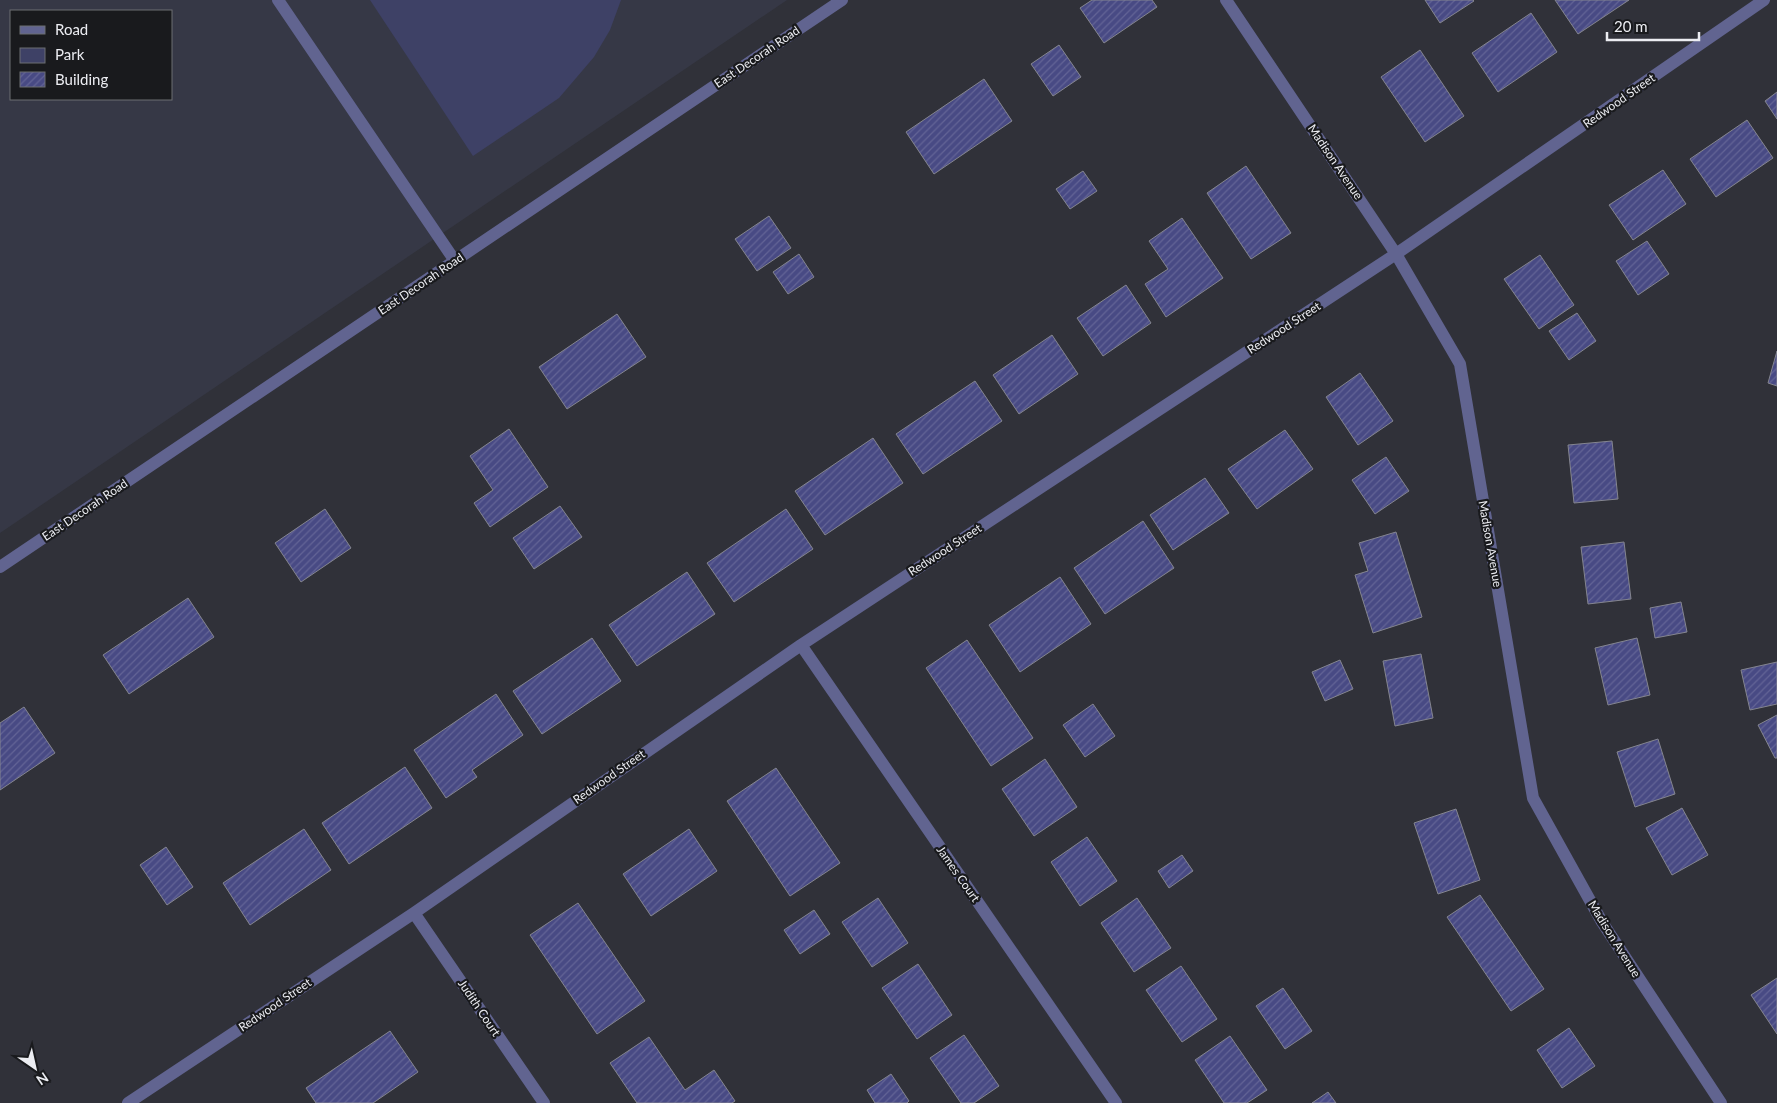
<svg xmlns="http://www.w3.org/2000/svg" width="1777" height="1103" font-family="Lato,sans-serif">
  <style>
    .built { fill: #363846; fill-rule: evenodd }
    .green { fill: #3e4166 }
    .building { fill: url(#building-hatch); stroke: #84858f }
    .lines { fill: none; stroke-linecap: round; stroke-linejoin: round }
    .minor { stroke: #616490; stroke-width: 12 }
    .labels { text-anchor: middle; stroke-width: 4.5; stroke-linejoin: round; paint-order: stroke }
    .street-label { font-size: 12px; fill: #ecedf2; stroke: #191a1d }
  </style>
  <defs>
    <pattern id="building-hatch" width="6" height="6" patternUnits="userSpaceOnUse" patternTransform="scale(1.25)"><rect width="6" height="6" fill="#484a84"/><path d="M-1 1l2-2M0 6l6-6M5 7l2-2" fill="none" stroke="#636496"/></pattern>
  </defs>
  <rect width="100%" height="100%" fill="#303139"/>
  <path class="built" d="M 0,0 L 787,0 L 0,533 ZM 11,11 L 171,11 L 171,99 L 11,99 Z"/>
  <path class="green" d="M 370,0 L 621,0 L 610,30 L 594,57 L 559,98 L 473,156 Z"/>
  <path class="building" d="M 1092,0 L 1152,0 L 1157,7 L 1104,43 L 1080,8 Z
    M 1425,0 L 1473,0 L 1474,1 L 1440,23 Z
    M 1555,0 L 1629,0 L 1578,34 Z
    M 1531,13 L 1557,52 L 1498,92 L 1472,53 Z
    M 1059,45 L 1081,77 L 1053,96 L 1031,64 Z
    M 1420,50 L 1464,116 L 1425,142 L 1381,77 Z
    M 984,79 L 1012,121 L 934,174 L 906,132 Z
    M 1777,92 L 1777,119 L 1765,101 Z
    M 1747,120 L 1773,158 L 1716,197 L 1690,159 Z
    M 1246,166 L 1291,233 L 1251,259 L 1207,193 Z
    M 1663,170 L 1686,204 L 1633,240 L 1609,205 Z
    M 1083,171 L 1097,191 L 1070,209 L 1056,189 Z
    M 769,216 L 791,248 L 757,271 L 735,239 Z
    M 1182,218 L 1223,278 L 1166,317 L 1145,284 L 1168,269 L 1149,241 Z
    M 1647,241 L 1669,274 L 1638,295 L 1616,261 Z
    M 799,254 L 814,277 L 788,294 L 773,272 Z
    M 1540,255 L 1574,305 L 1539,329 L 1504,279 Z
    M 1126,285 L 1151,323 L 1103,356 L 1077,318 Z
    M 1577,313 L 1596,341 L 1569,360 L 1549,331 Z
    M 617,314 L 646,357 L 567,409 L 539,367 Z
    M 1052,335 L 1078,374 L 1019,414 L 993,375 Z
    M 1777,351 L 1777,386 L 1768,383 Z
    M 1360,373 L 1393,421 L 1358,445 L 1326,397 Z
    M 975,381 L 1002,421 L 923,474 L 896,434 Z
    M 509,429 L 548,487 L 490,527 L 474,503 L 493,490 L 470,456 Z
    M 1285,430 L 1313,469 L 1257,509 L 1228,469 Z
    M 873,438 L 903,483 L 825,535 L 795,491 Z
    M 1612,441 L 1618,499 L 1574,503 L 1568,445 Z
    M 1386,457 L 1409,491 L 1375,514 L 1352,480 Z
    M 1205,478 L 1229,513 L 1173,550 L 1150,515 Z
    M 560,506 L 582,537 L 534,569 L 513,538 Z
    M 325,509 L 351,548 L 301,582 L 275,543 Z
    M 786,509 L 813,549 L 734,602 L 707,563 Z
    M 1143,521 L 1174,568 L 1105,614 L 1074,568 Z
    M 1396,532 L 1422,617 L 1373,633 L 1355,575 L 1368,571 L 1359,543 Z
    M 1624,542 L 1631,599 L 1588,604 L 1581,547 Z
    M 687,572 L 715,614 L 637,666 L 609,625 Z
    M 1060,577 L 1091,624 L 1020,672 L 989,625 Z
    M 188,598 L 214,637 L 129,694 L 103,655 Z
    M 1681,602 L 1687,632 L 1655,638 L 1650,608 Z
    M 592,638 L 621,681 L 542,734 L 513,691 Z
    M 1637,638 L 1650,695 L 1608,705 L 1595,648 Z
    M 967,640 L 1033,738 L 991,766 L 926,668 Z
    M 1421,654 L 1433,718 L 1395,726 L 1383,661 Z
    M 1340,660 L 1353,689 L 1325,701 L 1312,672 Z
    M 1777,662 L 1777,704 L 1750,710 L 1741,670 Z
    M 496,694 L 523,735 L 472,770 L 477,777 L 446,798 L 414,750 Z
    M 1093,704 L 1115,736 L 1085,757 L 1063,725 Z
    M 24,707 L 55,753 L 0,790 L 0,723 Z
    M 1777,715 L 1777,758 L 1775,758 L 1758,725 Z
    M 1658,739 L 1675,794 L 1635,807 L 1617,752 Z
    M 1045,759 L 1077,807 L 1034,836 L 1002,789 Z
    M 405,767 L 432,808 L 349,864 L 322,823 Z
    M 776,768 L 840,863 L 790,896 L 727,801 Z
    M 1682,808 L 1708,855 L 1672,875 L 1646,828 Z
    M 1456,809 L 1480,880 L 1438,894 L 1414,823 Z
    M 304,829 L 331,870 L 250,925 L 223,883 Z
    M 689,829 L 717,871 L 651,916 L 623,874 Z
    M 1087,837 L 1117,881 L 1080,906 L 1051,862 Z
    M 166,847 L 193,887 L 167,905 L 140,865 Z
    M 1182,855 L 1193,871 L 1169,888 L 1158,871 Z
    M 1480,895 L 1544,989 L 1511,1011 L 1447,917 Z
    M 878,898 L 908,943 L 872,967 L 842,922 Z
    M 1137,898 L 1171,948 L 1134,972 L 1101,923 Z
    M 578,903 L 645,1001 L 597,1034 L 530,935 Z
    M 814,910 L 830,934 L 800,954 L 784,930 Z
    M 918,964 L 952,1015 L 917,1039 L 882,988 Z
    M 1181,966 L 1217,1019 L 1182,1042 L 1146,990 Z
    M 1777,978 L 1777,1034 L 1751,995 Z
    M 1283,988 L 1312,1031 L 1285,1049 L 1256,1006 Z
    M 1569,1028 L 1595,1066 L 1562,1088 L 1537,1050 Z
    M 390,1031 L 418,1072 L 373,1103 L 316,1103 L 306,1088 Z
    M 964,1035 L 999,1086 L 974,1103 L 961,1103 L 930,1058 Z
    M 1230,1036 L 1267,1090 L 1247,1103 L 1224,1103 L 1195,1060 Z
    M 649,1037 L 685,1090 L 714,1070 L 735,1101 L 732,1103 L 637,1103 L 610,1063 Z
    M 891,1074 L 909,1101 L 907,1103 L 875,1103 L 867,1090 Z
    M 1328,1092 L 1336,1103 L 1312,1103 Z"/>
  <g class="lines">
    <path class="minor" d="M 278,0 L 455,261
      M 1226,0 L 1396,254 L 1460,364 L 1533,798 L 1602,922 L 1721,1103
      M 0,567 L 842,0
      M 801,645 L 1116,1103
      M 414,913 L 544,1103
      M 128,1103 L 414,913 L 801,645 L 1396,254 L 1764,0"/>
  </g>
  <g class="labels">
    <g class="street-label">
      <text transform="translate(757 57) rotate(-34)" y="4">East Decorah Road</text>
      <text transform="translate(1619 101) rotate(-35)" y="4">Redwood Street</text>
      <text transform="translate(1335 162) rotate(56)" y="4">Madison Avenue</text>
      <text transform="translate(421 284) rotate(-34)" y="4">East Decorah Road</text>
      <text transform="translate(1284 328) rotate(-33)" y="4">Redwood Street</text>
      <text transform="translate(85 510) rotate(-34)" y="4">East Decorah Road</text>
      <text transform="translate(1490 544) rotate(80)" y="4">Madison Avenue</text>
      <text transform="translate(945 550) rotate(-33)" y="4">Redwood Street</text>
      <text transform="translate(609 777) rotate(-35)" y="4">Redwood Street</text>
      <text transform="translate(958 874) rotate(55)" y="4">James Court</text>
      <text transform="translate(1614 939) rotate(58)" y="4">Madison Avenue</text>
      <text transform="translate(275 1005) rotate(-34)" y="4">Redwood Street</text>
      <text transform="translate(479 1008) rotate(56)" y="4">Judith Court</text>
    </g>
  </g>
  <rect x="10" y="10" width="162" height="90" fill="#191a1d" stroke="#6d6e72"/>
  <rect x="20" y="26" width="25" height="8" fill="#616490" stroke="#6d6e72"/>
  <text x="55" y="35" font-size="15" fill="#ecedf2">Road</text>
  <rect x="20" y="48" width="25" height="15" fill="#3e4166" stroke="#6d6e72"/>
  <text x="55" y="60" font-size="15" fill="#ecedf2">Park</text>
  <rect x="20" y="72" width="25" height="15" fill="url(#building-hatch)" stroke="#6d6e72"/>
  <text x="55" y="85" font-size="15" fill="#ecedf2">Building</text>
  <g transform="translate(35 1068) rotate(146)" stroke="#191a1d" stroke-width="4" paint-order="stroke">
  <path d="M0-4L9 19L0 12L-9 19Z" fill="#ecedf2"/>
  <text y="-8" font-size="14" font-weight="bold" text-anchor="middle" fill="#ecedf2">N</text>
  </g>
  <path d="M1607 32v8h92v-8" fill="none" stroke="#ecedf2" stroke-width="2.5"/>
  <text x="1614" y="32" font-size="15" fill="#ecedf2" stroke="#191a1d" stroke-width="4" paint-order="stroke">20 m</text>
</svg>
